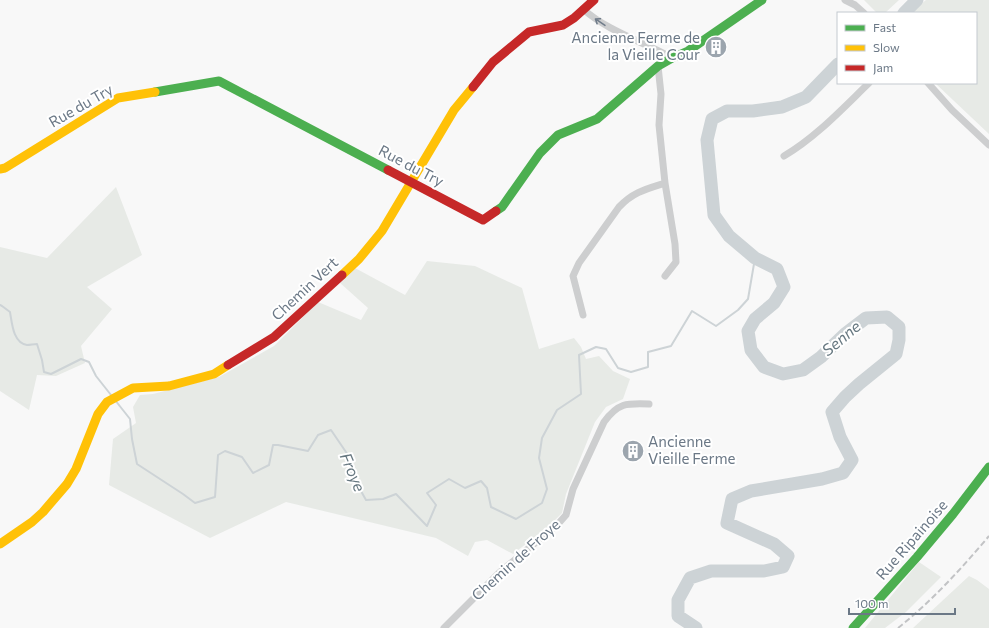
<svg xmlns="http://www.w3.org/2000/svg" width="989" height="628" font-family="Commissioner,sans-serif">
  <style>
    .green { fill: #e7eae6 }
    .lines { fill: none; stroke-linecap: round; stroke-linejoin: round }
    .stream { stroke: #cdd3d6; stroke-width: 2 }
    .river { stroke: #cdd3d6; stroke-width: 13 }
    .street { stroke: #cdcecf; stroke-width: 7 }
    .fast { stroke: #4caf50; stroke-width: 9 }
    .slow { stroke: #ffc107; stroke-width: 9 }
    .jam { stroke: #c62828; stroke-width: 9 }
    .rail { stroke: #c2c3c5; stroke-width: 2; stroke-dasharray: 6 3; stroke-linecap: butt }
    .oneway { stroke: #707c8a }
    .labels { text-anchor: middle; stroke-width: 4; stroke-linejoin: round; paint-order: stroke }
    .poi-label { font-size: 15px; fill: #6b7886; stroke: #fff; text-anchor: end }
    .street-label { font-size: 15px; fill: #6b7886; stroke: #fff }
    .water-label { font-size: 16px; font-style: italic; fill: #677881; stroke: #fff }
  </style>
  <rect width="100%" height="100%" fill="#f8f8f8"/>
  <path class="green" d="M 864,0 L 899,0 L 885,13 L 877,13 Z
    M 926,0 L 989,0 L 989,134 L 935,83 L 976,83 L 976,13 L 910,13 Z
    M 116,187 L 142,255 L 87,287 L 112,309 L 81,346 L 85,363 L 56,376 L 37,375 L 29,410 L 0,391 L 0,247 L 47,258 Z
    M 427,261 L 475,266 L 522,288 L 539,349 L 574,338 L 581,347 L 586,359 L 599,356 L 613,371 L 630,379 L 623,399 L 606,407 L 595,422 L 566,494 L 562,513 L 549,526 L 513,554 L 487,540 L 475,542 L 468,556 L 436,538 L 286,502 L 210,538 L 109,485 L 113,439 L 136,423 L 133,407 L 140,395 L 153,394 L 219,377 L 274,346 L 318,302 L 361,320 L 368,308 L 339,282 L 355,268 L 405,295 Z
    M 919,562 L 941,577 L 906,612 L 885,628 L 865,628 Z
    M 969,576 L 977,580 L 989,589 L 989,628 L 913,628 Z"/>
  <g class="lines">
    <path class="stream" d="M 0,305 L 2,306 L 10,312 C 12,323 13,343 27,345 C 30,345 34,344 37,344 L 42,360 L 44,372 L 51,374 L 81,359 L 89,362 L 96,376 L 111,395
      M 115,400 L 130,419 L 132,439 L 137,464 L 183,494 L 195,503 L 215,497 L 218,455 L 225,451 L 242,457 L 253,473 L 269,465 L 273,445 L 278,445 L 308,451 L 318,435 L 331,430 L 348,455 L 352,475 L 366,500 L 383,499 L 396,494 L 427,526 L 436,505 L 427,493 L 449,479 L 465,488 L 481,481 L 487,488 L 491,507 L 516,519 L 542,503 L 547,489 L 539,458 L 542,438 L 557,410 L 581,394 L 579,355 L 596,347 L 606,349 L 618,368 L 631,372 L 648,367 L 648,352 L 671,346 L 692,311 L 716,326 L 738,310 L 748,299 L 755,258"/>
    <path class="river" d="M 904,13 L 917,0
      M 696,628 L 678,616 L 678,600 L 690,578 L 711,571 L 764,571 L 783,567 L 788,556 L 774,544 L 727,523 L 732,499 L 751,491 L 822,479 L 843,473 L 852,460 L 840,437 L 832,412 L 845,397 L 859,384 L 896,354 L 899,340 L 899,327 L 887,317 L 866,318 L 845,334 L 821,357 L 803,370 L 783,374 L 764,367 L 751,350 L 748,331 L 755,319 L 774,303 L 784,287 L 777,269 L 755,258 L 729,236 L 714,215 L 707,140 L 712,119 L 727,111 L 753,111 L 782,107 L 806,97 L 838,64"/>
    <path class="street" d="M 845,0 L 855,5 L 864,13
      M 583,9 C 609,32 642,41 672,58
      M 658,66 L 661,94 L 659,125 L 665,183 L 675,244 L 676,262 L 665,276
      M 928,83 L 952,110 L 989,145
      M 784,156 C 816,137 842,109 869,83
      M 583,315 L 573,276 L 579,263 L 619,207 C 633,192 646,189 665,183
      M 444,628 L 499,573 L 558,524 L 566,515 L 573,489 L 604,422 C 618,403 626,403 649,404"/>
    <path class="fast" d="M 155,92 L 219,81 L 388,170
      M 496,211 L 502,207 L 540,153 L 558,135 L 597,119 L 658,66 L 672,58 L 688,51 L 762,0
      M 853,628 L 917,557 L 953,514 L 989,467"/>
    <path class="slow" d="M 0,169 L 5,168 L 118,98 L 155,92
      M 342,275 L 359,259 L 382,231 L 454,110 L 473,87
      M 0,544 L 32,522 L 43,512 L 67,484 L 76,469 L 98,414 L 107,402 L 133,388 L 169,386 L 214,374 L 228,365"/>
    <path class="jam" d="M 473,87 L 493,62 L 529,32 L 563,25 L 574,18 L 594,0
      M 388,170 L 483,220 L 496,211
      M 228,365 L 274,337 L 342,275"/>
    <path class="rail" d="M 898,628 C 932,601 961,569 989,536"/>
  </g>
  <defs><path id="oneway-shaft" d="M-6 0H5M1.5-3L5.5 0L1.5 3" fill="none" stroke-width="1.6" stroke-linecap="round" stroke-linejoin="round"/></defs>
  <use class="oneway" href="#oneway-shaft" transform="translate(600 22) rotate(-146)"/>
  <defs>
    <g id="building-disc" transform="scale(1.15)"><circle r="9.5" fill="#9ca5ae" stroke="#fff"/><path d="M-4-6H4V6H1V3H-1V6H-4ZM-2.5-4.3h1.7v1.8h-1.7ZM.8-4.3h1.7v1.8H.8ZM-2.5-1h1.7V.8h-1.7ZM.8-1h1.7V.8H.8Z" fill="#fff"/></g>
  </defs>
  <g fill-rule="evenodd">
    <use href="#building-disc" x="716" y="47"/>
    <use href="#building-disc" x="633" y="451"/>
  </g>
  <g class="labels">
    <g class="poi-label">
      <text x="700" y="43">Ancienne Ferme de<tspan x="700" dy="17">la Vieille Cour</tspan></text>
      <text x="648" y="447" text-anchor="start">Ancienne<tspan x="648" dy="17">Vieille Ferme</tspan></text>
    </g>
    <g class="street-label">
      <text transform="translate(81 106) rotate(-30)" y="5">Rue du Try</text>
      <text transform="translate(411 166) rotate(28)" y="5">Rue du Try</text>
      <text transform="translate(305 289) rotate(-43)" y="5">Chemin Vert</text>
      <text transform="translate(912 540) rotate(-49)" y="5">Rue Ripainoise</text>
      <text transform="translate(516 560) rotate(-42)" y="5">Chemin de Froye</text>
    </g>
    <g class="water-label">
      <text transform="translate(841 338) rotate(-40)" y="6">Senne</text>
      <text transform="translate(353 472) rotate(67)" y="6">Froye</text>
    </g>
  </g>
  <rect x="837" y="12" width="140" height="72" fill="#ffffff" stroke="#c4c9cf"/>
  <rect x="845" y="25" width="20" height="6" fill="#4caf50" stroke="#c4c9cf"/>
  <text x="873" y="32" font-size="12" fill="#6b7886">Fast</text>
  <rect x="845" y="45" width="20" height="6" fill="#ffc107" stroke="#c4c9cf"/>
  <text x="873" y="52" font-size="12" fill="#6b7886">Slow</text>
  <rect x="845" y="65" width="20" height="6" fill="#c62828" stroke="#c4c9cf"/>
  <text x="873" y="72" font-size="12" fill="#6b7886">Jam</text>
  <path d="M849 608v6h106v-6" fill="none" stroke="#6b7886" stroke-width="2"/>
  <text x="855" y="608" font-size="12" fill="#6b7886" stroke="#ffffff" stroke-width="3" paint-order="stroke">100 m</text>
</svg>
